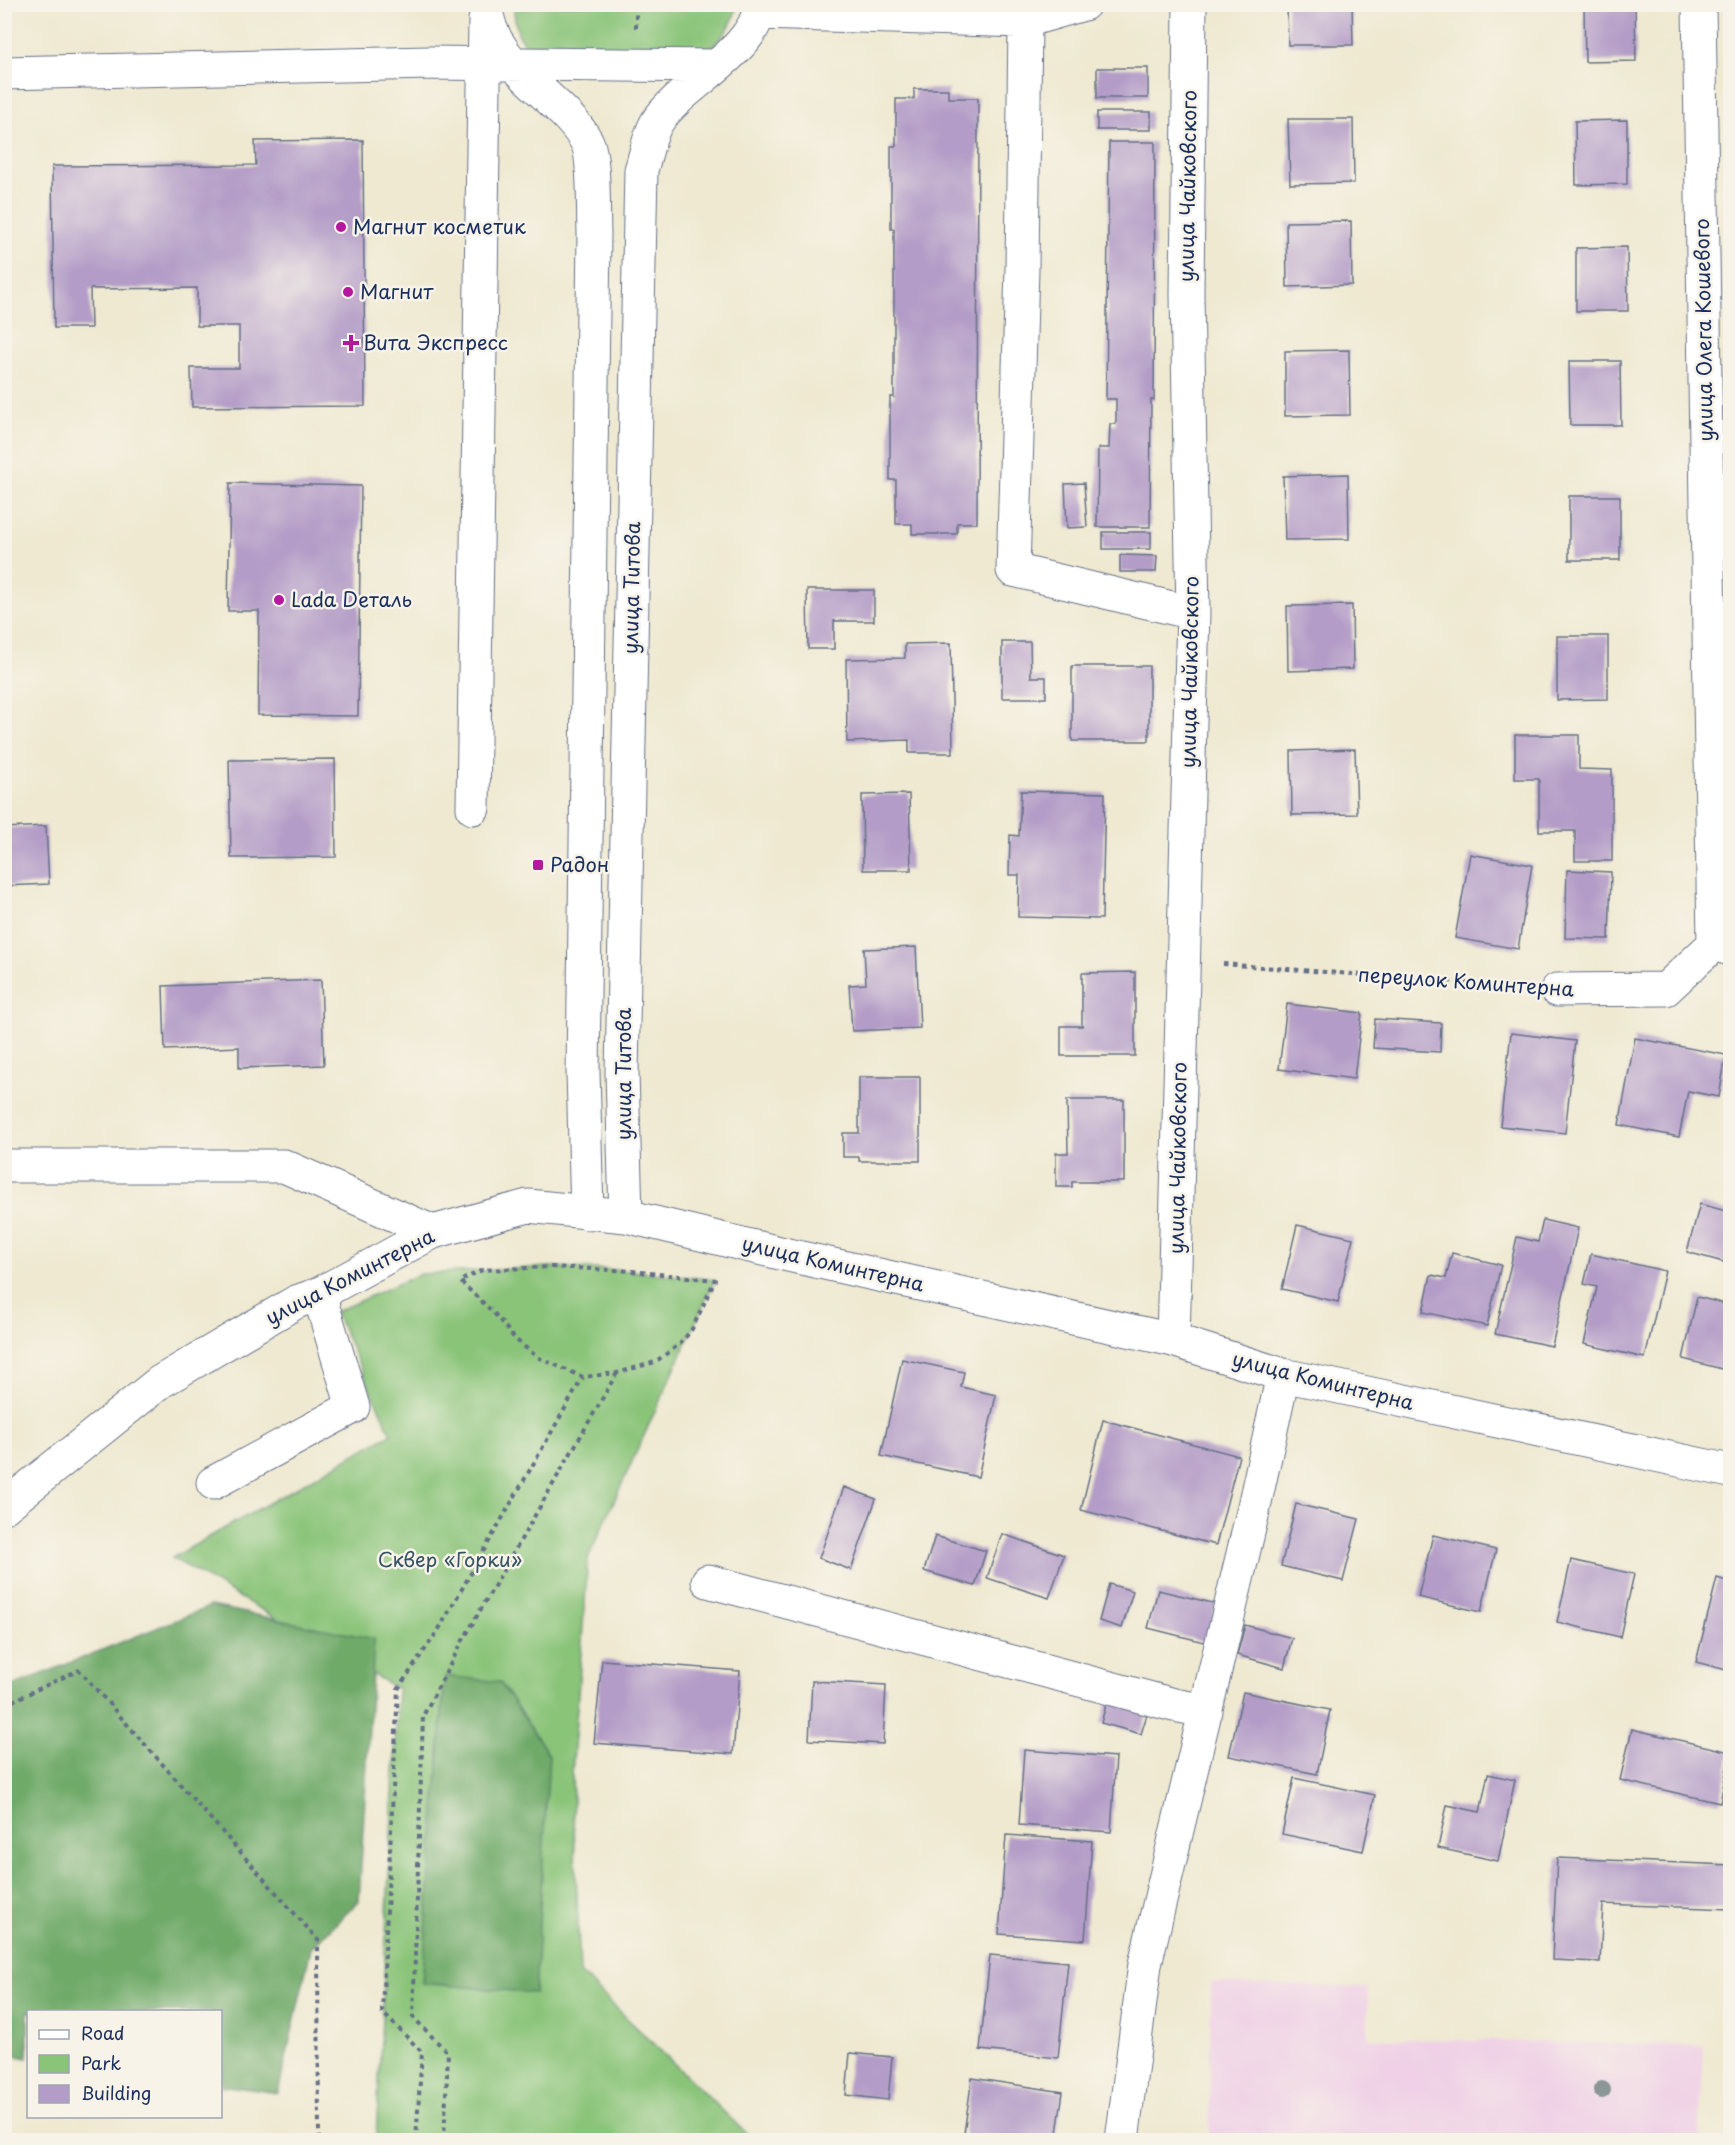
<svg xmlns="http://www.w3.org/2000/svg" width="1735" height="2145" font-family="'Playpen Sans',sans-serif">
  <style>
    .built { fill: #efd0e6 }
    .green { fill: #8ac479; stroke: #527a6c; stroke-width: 1.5 }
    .forest { fill: #6faa69; stroke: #456c64; stroke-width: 1.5 }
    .building { fill: #b39cc7 }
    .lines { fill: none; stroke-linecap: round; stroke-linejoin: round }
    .minor-casing { stroke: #657086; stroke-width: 35 }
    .path { stroke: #657086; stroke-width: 4; stroke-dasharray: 4.5 4.5; stroke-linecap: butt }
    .minor { stroke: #fff; stroke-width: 33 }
    .tree { fill: #8a9796 }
    .poi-dot { fill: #b5179e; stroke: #f7f3e8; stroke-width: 2 }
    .labels { text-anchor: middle; stroke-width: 5; stroke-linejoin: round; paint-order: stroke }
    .street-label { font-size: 20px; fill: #1b2f5e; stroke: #f7f3e8 }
    .poi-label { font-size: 20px; fill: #1b2f5e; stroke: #f7f3e8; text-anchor: start }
    .park-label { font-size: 20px; fill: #375465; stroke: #f7f3e8 }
  </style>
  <rect width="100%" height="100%" fill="#f7f3e8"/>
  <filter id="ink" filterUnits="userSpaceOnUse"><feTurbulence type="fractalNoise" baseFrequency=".0167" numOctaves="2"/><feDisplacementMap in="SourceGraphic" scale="12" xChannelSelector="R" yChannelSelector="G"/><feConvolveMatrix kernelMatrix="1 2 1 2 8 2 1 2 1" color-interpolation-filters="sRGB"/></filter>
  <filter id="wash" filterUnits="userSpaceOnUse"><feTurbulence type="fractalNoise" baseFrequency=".008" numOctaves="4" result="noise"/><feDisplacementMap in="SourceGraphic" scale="24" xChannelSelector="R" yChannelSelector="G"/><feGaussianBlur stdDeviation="1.35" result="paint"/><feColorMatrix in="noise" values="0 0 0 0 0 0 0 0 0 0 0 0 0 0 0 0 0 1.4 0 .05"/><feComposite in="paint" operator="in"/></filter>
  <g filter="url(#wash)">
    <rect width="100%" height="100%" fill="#efe9d1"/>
    <path class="built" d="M 1211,1983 L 1368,1988 L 1368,2038 L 1704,2046 L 1699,2140 L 1209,2140 Z"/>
    <path class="green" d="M 514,5 L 737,5 C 733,24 726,35 710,48 L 542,63 C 521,48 514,30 514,5 Z
      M 551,1267 L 632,1271 L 715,1280 L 588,1558 L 572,1775 L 580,1973 L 753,2140 L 376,2140 L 398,1689 L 172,1558 L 391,1434 L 335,1312 L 420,1274 Z"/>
    <path class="forest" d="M 211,1606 L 374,1639 L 359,1901 L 311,1948 L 278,2093 L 221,2085 L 220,2012 L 28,2012 L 28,2058 L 5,2054 L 5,1689 Z
      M 445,1676 L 500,1682 L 549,1755 L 535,1993 L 422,1983 Z"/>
    <g id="blocks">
      <path class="building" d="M 1287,4 L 1352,4 L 1353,45 L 1288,45 Z
        M 1584,4 L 1635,4 L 1636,61 L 1585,62 Z
        M 1097,68 L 1148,68 L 1148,98 L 1097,98 Z
        M 914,89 L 948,89 L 948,98 L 978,98 L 977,523 L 957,523 L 957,534 L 912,534 L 912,524 L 896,524 L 896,480 L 890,480 L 890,397 L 894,397 L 894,229 L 891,229 L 891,146 L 896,146 L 896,99 L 914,99 Z
        M 1097,112 L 1151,112 L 1151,130 L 1097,130 Z
        M 1288,119 L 1353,119 L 1354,183 L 1290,184 Z
        M 1627,120 L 1627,184 L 1576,185 L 1575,121 Z
        M 363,140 L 365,406 L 192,407 L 191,368 L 239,368 L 239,326 L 197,326 L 197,288 L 90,289 L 91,328 L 54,328 L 52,166 L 256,165 L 255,141 Z
        M 1109,142 L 1155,142 L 1154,400 L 1151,400 L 1150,527 L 1097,527 L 1098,448 L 1109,448 L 1110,424 L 1116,424 L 1116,399 L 1106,399 Z
        M 1351,221 L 1352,285 L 1287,287 L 1286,222 Z
        M 1627,247 L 1628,311 L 1576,311 L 1576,248 Z
        M 1349,350 L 1350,415 L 1285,416 L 1285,351 Z
        M 1569,361 L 1620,361 L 1621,425 L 1570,425 Z
        M 1348,474 L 1349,539 L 1285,540 L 1283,476 Z
        M 230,483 L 361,486 L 358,716 L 258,715 L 259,611 L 228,611 Z
        M 1084,483 L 1087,527 L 1067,528 L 1065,484 Z
        M 1569,496 L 1620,496 L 1620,560 L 1569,560 Z
        M 1103,532 L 1151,532 L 1151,549 L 1103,549 Z
        M 1120,555 L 1157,556 L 1156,572 L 1120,572 Z
        M 807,590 L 874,590 L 874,621 L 834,621 L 834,649 L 808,649 Z
        M 1352,605 L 1353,669 L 1288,671 L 1287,606 Z
        M 1557,636 L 1608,636 L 1608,699 L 1557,700 Z
        M 1002,642 L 1030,642 L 1031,677 L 1046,677 L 1046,698 L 1002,698 Z
        M 951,643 L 953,753 L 909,753 L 909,740 L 847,742 L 846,659 L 905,658 L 905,644 Z
        M 1072,666 L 1149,666 L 1149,741 L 1072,741 Z
        M 1515,735 L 1579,735 L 1579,769 L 1612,770 L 1612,861 L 1575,861 L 1575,831 L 1539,831 L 1539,779 L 1515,779 Z
        M 1355,749 L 1357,814 L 1292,815 L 1291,751 Z
        M 335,759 L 336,857 L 231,858 L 229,760 Z
        M 1021,791 L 1105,793 L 1102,919 L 1018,917 L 1019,875 L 1009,875 L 1010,835 L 1019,836 Z
        M 909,794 L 911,870 L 863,870 L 862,795 Z
        M 46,826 L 49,884 L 4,886 L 4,828 Z
        M 1470,854 L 1532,865 L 1518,949 L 1455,938 Z
        M 1567,870 L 1611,872 L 1609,939 L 1565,938 Z
        M 916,947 L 920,1028 L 852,1031 L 849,985 L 866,984 L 864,949 Z
        M 1135,972 L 1135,1056 L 1061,1056 L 1061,1026 L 1082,1026 L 1082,973 Z
        M 321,980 L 324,1065 L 239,1068 L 239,1047 L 165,1050 L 163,986 Z
        M 1287,1004 L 1362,1013 L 1354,1079 L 1279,1069 Z
        M 1375,1019 L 1441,1023 L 1440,1052 L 1373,1048 Z
        M 1511,1033 L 1575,1041 L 1565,1133 L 1500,1126 Z
        M 1635,1038 L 1726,1055 L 1719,1097 L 1688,1091 L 1679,1137 L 1619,1125 Z
        M 859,1077 L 920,1077 L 920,1161 L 859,1161 L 859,1157 L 843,1157 L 843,1133 L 859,1133 Z
        M 1067,1100 L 1124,1100 L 1124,1182 L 1072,1182 L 1072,1187 L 1056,1187 L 1056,1153 L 1068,1153 Z
        M 1700,1204 L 1730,1212 L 1730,1252 L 1727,1263 L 1687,1252 Z
        M 1543,1220 L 1578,1228 L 1552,1346 L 1495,1334 L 1517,1237 L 1538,1242 Z
        M 1297,1225 L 1353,1238 L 1338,1302 L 1282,1289 Z
        M 1452,1253 L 1501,1265 L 1487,1326 L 1423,1312 L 1431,1275 L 1446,1278 Z
        M 1591,1254 L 1665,1271 L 1645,1358 L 1584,1344 L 1597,1287 L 1584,1284 Z
        M 1697,1297 L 1730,1305 L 1730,1371 L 1683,1359 Z
        M 902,1359 L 964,1372 L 961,1387 L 996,1395 L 978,1477 L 881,1456 Z
        M 1103,1420 L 1239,1456 L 1216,1545 L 1081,1510 Z
        M 844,1487 L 876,1499 L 851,1570 L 819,1558 Z
        M 1296,1504 L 1359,1519 L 1343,1581 L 1281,1566 Z
        M 1002,1534 L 1064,1555 L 1049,1598 L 987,1578 Z
        M 1433,1535 L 1496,1550 L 1481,1612 L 1418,1597 Z
        M 935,1536 L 986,1551 L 975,1586 L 924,1571 Z
        M 1571,1560 L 1634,1574 L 1620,1637 L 1557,1622 Z
        M 1717,1578 L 1730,1582 L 1730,1671 L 1696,1662 Z
        M 1109,1584 L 1133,1591 L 1122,1628 L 1099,1621 Z
        M 1158,1590 L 1217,1604 L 1208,1643 L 1148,1628 Z
        M 1245,1625 L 1292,1638 L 1284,1668 L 1237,1655 Z
        M 602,1660 L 740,1671 L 733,1754 L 594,1743 Z
        M 812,1681 L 886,1685 L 883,1744 L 809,1740 Z
        M 1243,1692 L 1330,1710 L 1317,1774 L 1229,1756 Z
        M 1109,1694 L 1150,1705 L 1141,1734 L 1101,1723 Z
        M 1632,1729 L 1730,1752 L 1720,1803 L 1620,1780 Z
        M 1024,1750 L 1116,1757 L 1111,1832 L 1019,1825 Z
        M 1488,1774 L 1515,1780 L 1498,1861 L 1438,1848 L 1447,1805 L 1480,1812 Z
        M 1294,1778 L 1375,1795 L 1363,1851 L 1282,1834 Z
        M 1006,1835 L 1092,1841 L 1085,1940 L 999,1934 Z
        M 1557,1858 L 1730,1865 L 1730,1909 L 1603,1904 L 1600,1962 L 1552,1960 Z
        M 990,1955 L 1068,1962 L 1058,2058 L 980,2050 Z
        M 850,2053 L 892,2057 L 888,2100 L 846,2095 Z
        M 972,2078 L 1063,2092 L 1056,2140 L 963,2140 Z"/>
    </g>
  </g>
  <g filter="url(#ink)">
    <use href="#blocks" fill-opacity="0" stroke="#657086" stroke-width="1.5"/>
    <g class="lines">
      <g class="minor-casing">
        <path id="minor" d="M 486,4 C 487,64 561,95 587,142 C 595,158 593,213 594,233 L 583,1072 L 587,1213
          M 1699,4 L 1714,944
          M 759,13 L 1025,21 L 1084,4
          M 1025,21 L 1022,269 L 1013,570 L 1193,613
          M 4,73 L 429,63 L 716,66
          M 473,808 L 485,20
          M 1557,990 L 1666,989 L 1714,944 L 1730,949
          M 4,1166 L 284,1166 L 433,1232
          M 626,1216 L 622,1072 L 641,170 C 646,155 649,135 657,122 C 682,84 758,50 760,4
          M 1173,1340 L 1193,613 L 1187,295 L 1190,4
          M 213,1483 L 353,1407 L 319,1294
          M 4,1507 L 160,1382 L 296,1302 L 319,1294 L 433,1232 L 528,1206 L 626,1216 L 788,1255 L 1173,1340 L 1283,1375 L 1730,1471
          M 708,1581 L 1174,1705 L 1206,1711
          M 1122,2140 L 1145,1964 L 1252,1516 L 1283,1375"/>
      </g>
      <path class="path" d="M 636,28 L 636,4
        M 1223,964 L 1520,987
        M 551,1267 L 632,1271 L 715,1280 L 692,1329 L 680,1344 L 655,1362 L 617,1373 L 583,1377 L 537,1357 L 515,1339 L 494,1313 L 460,1281 L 482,1270 Z
        M 4,1705 L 79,1670 L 318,1940 L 319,2140
        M 416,2140 L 422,2052 L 382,2012 L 398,1689 L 439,1629 L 583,1377
        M 444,2140 L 448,2053 L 413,2017 L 423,1716 L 462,1642 L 617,1373"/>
      <use href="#minor" class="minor"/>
    </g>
    <circle class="tree" cx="1602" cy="2090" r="9"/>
  </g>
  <g class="poi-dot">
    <circle cx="341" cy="227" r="6"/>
    <circle cx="348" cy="292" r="6"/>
    <path d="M348 334h6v6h6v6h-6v6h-6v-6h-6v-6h6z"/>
    <circle cx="279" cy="600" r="6"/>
    <rect x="532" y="859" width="12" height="12" rx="3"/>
  </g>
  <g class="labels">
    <g class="street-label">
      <text transform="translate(1188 186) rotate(-89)" y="7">улица Чайковского</text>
      <text transform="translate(1704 330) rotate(-91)" y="7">улица Олега Кошевого</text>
      <text transform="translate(632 588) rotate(-89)" y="7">улица Титова</text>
      <text transform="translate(1190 672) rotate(-89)" y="7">улица Чайковского</text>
      <text transform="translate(1466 982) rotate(4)" y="7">переулок Коминтерна</text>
      <text transform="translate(624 1074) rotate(-90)" y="7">улица Титова</text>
      <text transform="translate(1178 1158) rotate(-89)" y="7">улица Чайковского</text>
      <text transform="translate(833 1264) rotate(13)" y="7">улица Коминтерна</text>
      <text transform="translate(350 1277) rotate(-27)" y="7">улица Коминтерна</text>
      <text transform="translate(1323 1381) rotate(14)" y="7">улица Коминтерна</text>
    </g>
    <g class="poi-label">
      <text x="353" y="234">Магнит косметик</text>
      <text x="360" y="299">Магнит</text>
      <text x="363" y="350">Вита Экспресс</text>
      <text x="291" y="607">Lada Dеталь</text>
      <text x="550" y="872">Радон</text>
    </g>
    <g class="park-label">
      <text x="450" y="1567">Сквер «Горки»</text>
    </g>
  </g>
  <rect width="1735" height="2145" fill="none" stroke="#f7f3e8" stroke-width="24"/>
  <rect x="27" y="2010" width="195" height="108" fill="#f7f3e8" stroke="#9fa5b1" stroke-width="1.5"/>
  <rect x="39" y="2030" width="30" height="9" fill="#ffffff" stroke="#9fa5b1" stroke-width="1.5"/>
  <text x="81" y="2040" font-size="18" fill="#1b2f5e">Road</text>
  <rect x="39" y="2055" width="30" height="18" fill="#8ac479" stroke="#9fa5b1" stroke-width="1.5"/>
  <text x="81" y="2070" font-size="18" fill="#1b2f5e">Park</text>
  <rect x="39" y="2085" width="30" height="18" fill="#b39cc7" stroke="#9fa5b1" stroke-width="1.5"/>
  <text x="81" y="2100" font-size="18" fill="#1b2f5e">Building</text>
</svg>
